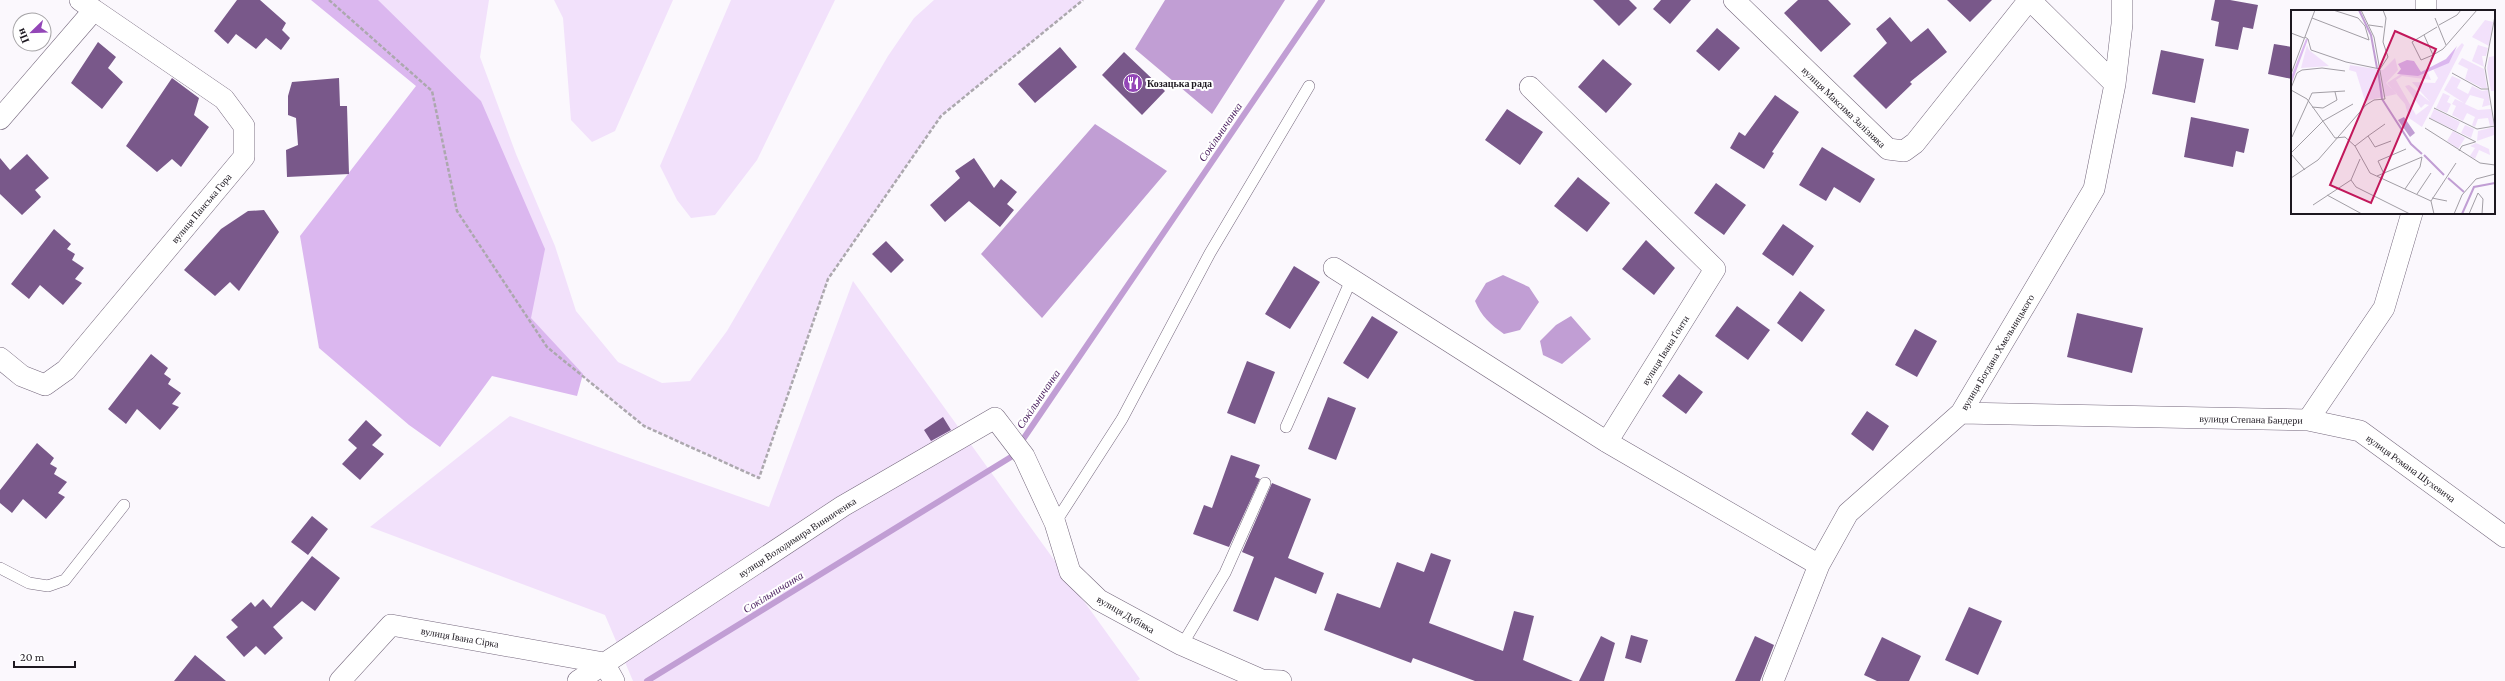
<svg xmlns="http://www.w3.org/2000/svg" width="2505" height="681" font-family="'Crimson Pro',serif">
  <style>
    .green { fill: #f2e1fb }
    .forest { fill: #dbb7ef }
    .water { fill: #c19ed4 }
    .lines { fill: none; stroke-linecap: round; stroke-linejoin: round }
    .stream { stroke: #c19ed4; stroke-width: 6 }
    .building { fill: #79588a }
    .service-casing { stroke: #75687d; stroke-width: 12 }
    .minor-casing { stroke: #75687d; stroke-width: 22 }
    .path { stroke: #aca8ae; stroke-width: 2.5; stroke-dasharray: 4 2; stroke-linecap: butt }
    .service { stroke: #fff; stroke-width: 11 }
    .minor { stroke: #fff; stroke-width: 21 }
    .labels { text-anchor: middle; stroke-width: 4; stroke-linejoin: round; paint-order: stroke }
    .poi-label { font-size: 10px; font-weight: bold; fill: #1d1820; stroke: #fff; text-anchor: start }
    .street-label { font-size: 10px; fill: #1d1820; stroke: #fff }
    .water-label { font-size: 11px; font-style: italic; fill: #471b5c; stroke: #fff }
    .inset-river { fill: none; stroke: #c19ed4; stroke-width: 2 }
    .inset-road { fill: none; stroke: #a29ea5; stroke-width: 1 }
    .view { fill: #c2185b; fill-opacity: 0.15; stroke: #c2185b; stroke-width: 2 }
    .inset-edge { fill: none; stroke: #1d1820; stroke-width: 2 }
  </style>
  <rect width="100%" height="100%" fill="#fbf8fd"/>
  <path class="green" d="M 358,0 L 489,0 L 480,57 L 516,154 L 555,246 L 576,311 L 618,362 L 662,383 L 690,381 L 727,331 L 888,56 L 914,18 L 934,0 L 1083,0 L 941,116 L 828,279 L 759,478 L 644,426 L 547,347 L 457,211 L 432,91 Z
    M 554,0 L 673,0 L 615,131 L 592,142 L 571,120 L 563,18 Z
    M 731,0 L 835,0 L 757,160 L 715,215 L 691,218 L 677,200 L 660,166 Z
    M 853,281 L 1140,679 L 1137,681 L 633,681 L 605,615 L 370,527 L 510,416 L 769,507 Z"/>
  <path class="forest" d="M 311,0 L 378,0 L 481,101 L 545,249 L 531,318 L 583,374 L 577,396 L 492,376 L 440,447 L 409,425 L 319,348 L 300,236 L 416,86 Z"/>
  <path class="water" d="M 1165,0 L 1285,0 L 1212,114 L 1135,49 Z
    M 1095,124 L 1167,171 L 1042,318 L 981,254 Z
    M 1503,275 L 1529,287 L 1539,302 L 1520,330 L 1504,334 C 1491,325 1481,316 1475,301 L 1486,283 Z
    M 1571,316 L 1591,339 L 1562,364 L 1543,355 L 1540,341 L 1556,325 Z"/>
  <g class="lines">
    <path class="stream" d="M 647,681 L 1011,457 L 1322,0"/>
  </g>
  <path class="building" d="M 237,0 L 260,0 L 286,23 L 282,30 L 290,38 L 281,50 L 266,38 L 256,49 L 236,34 L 228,44 L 214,31 Z
    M 1593,0 L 1629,0 L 1637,8 L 1619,26 Z
    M 1661,0 L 1691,0 L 1670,24 L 1653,9 Z
    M 1798,0 L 1828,0 L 1851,24 L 1821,52 L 1784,13 Z
    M 1947,0 L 1992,0 L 1970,22 Z
    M 2215,0 L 2230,0 L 2258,5 L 2253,29 L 2243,27 L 2238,50 L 2215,46 L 2219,22 L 2211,20 Z
    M 1890,17 L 1911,42 L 1928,28 L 1947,52 L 1910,82 L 1912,84 L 1886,109 L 1853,76 L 1887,43 L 1876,29 Z
    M 1717,28 L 1740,48 L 1719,71 L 1696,51 Z
    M 98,42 L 116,57 L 108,68 L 123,82 L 102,109 L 71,83 Z
    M 2274,44 L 2292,47 L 2292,79 L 2268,74 Z
    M 1060,47 L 1077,67 L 1035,103 L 1018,84 Z
    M 2161,50 L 2204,59 L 2195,103 L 2152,94 Z
    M 1124,52 L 1165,91 L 1142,115 L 1102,75 Z
    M 1603,59 L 1632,84 L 1606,113 L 1578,87 Z
    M 172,78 L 199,98 L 194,115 L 209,127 L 181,167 L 172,159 L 157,172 L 126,146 Z
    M 339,78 L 340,106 L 347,106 L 349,174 L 287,177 L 286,150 L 298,145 L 296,118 L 288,115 L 288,96 L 292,82 Z
    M 1775,95 L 1799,112 L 1772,152 L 1774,153 L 1764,169 L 1730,148 L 1739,132 L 1745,136 Z
    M 1507,109 L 1543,132 L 1520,165 L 1485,140 Z
    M 2191,117 L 2249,129 L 2244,153 L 2236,151 L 2233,167 L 2184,157 Z
    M 1822,147 L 1875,179 L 1860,203 L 1834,187 L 1826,201 L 1799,185 Z
    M 27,154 L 49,178 L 35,190 L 41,197 L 22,215 L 0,194 L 0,158 L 10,170 Z
    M 974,158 L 994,188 L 1001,179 L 1017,192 L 1007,204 L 1014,210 L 1000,227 L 969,201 L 945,222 L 930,205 L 960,178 L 955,171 Z
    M 1578,177 L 1610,203 L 1587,232 L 1554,206 Z
    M 1716,183 L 1746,205 L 1724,235 L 1694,213 Z
    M 264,210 L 279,232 L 239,291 L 230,282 L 215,296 L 184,270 L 221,229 L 248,211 Z
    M 1783,224 L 1814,246 L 1793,276 L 1762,254 Z
    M 54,229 L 71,244 L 67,249 L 75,254 L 72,260 L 84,268 L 75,279 L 82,283 L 63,305 L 40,285 L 29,299 L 11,284 Z
    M 1646,240 L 1675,268 L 1654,295 L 1622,269 Z
    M 886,241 L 904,260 L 891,273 L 872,254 Z
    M 1294,266 L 1320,282 L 1290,329 L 1265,314 Z
    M 1800,291 L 1825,310 L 1802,342 L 1777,323 Z
    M 1737,306 L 1770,330 L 1748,360 L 1715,336 Z
    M 2077,313 L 2143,328 L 2132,373 L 2067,357 Z
    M 1372,316 L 1398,332 L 1368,379 L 1343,363 Z
    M 1915,329 L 1937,341 L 1917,377 L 1895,365 Z
    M 151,354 L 168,368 L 164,374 L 171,379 L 168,384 L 181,393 L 172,404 L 179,407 L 160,430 L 137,409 L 126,424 L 108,409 Z
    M 1247,361 L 1275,372 L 1255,424 L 1227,413 Z
    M 1679,374 L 1703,392 L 1686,414 L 1662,396 Z
    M 1328,397 L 1356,408 L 1336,460 L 1308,449 Z
    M 1867,411 L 1889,426 L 1873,451 L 1851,434 Z
    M 943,417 L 951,430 L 931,441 L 924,430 Z
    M 366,420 L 382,435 L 372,445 L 384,454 L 360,480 L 342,464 L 357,448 L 348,440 Z
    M 37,443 L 54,458 L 50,464 L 57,468 L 54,474 L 67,482 L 58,493 L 65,497 L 46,519 L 23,499 L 12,513 L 0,503 L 0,490 Z
    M 1231,455 L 1260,465 L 1255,477 L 1260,479 L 1229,547 L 1193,534 L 1204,505 L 1212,508 Z
    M 1272,483 L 1311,499 L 1288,558 L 1324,573 L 1316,594 L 1275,577 L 1258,621 L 1233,611 L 1254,557 L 1242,552 Z
    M 312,516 L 328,529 L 308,555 L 291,542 Z
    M 1431,553 L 1451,560 L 1429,623 L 1503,651 L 1514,611 L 1534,616 L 1523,660 L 1573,681 L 1475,681 L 1413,658 L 1411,663 L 1324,630 L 1337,593 L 1380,608 L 1397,562 L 1424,572 Z
    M 312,556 L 340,578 L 315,611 L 302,601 L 273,627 L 283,638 L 265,655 L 256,646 L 244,657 L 226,637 L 238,627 L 231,620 L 251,602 L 255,607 L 263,599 L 271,608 Z
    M 1969,607 L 2002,621 L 1978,675 L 1945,660 Z
    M 1631,635 L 1648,640 L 1641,663 L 1625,658 Z
    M 1601,636 L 1615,643 L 1604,681 L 1579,681 Z
    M 1755,636 L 1774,645 L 1760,681 L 1735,681 Z
    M 1882,637 L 1921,656 L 1909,681 L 1877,681 L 1864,675 Z
    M 195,655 L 226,681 L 174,681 Z"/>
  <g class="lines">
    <g class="service-casing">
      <path id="service" d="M 1286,427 L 1352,278
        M 1055,523 L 1122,419 L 1210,253 L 1309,86
        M 0,568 L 29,583 L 48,586 L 65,580 L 124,505
        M 1182,645 L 1225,573 L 1265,483"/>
    </g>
    <g class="minor-casing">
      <path id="minor" d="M 1734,0 L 1888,149 L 1904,151 L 1915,143 L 2029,0
        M 2030,0 L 2115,84
        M 2426,11 L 2426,0
        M 1530,87 L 1715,269 L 1607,442 L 1819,565
        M 0,119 L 94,10 L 80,0
        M 1334,268 L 1607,442
        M 0,358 L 22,376 L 45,385 L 66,370 L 244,157 L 244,126 L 224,99 L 94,10
        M 1961,413 L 2308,420 L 2384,308 L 2412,213
        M 2308,420 L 2360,431 L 2505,537
        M 604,663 L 614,681
        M 340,681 L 391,625 L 604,663
        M 578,681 L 843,506 L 995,418 L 1024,456 L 1055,523 L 1070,572 L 1099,600 L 1182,645 L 1262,680 L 1281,681
        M 1773,681 L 1819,565 L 1848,513 L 1961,413 L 2094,189 L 2115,84 L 2122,24 L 2122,0"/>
    </g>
    <path class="path" d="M 329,0 L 432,91 L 457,211 L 547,347 L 644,426 L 759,478 L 828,279 L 941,116 L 1083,0"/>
    <use href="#service" class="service"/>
    <use href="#minor" class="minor"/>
  </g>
  <defs>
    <g id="restaurant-disc" transform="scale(1)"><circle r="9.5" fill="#9346b7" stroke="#fff"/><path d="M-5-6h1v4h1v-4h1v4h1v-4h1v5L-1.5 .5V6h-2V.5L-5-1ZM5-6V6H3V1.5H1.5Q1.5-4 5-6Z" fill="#fff"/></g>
  </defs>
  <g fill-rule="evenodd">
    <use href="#restaurant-disc" x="1133" y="83"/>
  </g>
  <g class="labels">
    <g class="poi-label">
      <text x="1147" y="87">Козацька рада</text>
    </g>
    <g class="street-label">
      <text transform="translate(1844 107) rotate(44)" y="4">вулиця Максима Залізняка</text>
      <text transform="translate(201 208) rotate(-50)" y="4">вулиця Панська Гора</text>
      <text transform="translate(1665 350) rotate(-58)" y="4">вулиця Івана Ґонти</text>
      <text transform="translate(1997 352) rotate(-59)" y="4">вулиця Богдана Хмельницького</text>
      <text transform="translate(2251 419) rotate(1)" y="4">вулиця Степана Бандери</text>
      <text transform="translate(2411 468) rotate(36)" y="4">вулиця Романа Шухевича</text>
      <text transform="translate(797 537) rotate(-33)" y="4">вулиця Володимира Винниченка</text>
      <text transform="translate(1126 614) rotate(30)" y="4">вулиця Дубівка</text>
      <text transform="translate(460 637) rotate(10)" y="4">вулиця Івана Сірка</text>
    </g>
    <g class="water-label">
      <text transform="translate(1220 132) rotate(-56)" y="4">Сокільничанка</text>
      <text transform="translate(1038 399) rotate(-56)" y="4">Сокільничанка</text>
      <text transform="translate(773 592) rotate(-32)" y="4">Сокільничанка</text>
    </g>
  </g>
  <g transform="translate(2291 10)">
    <rect width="204" height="204" fill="#fbf8fd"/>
    <path d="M 194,10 L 202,12 L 198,36 L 181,27 ZM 171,33 L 173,35 L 131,117 L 118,108 L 114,94 L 96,73 L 110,64 L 129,63 L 155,51 ZM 142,59 L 147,68 L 144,73 L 121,72 L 139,92 L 118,75 L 114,76 L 130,98 L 134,94 L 138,95 L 125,105 L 105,70 L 111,66 L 140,70 L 136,61 ZM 16,35 L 18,40 L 38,56 L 10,58 ZM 187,35 L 197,38 L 195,46 L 191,46 L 193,57 L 181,51 ZM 204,46 L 204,81 L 200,81 L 196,58 L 198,47 ZM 104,48 L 107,60 L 95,73 L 106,84 L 74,91 L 65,62 L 58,60 L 59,55 L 92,60 ZM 171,48 L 193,59 L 196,78 L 191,78 L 174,69 L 177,59 L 167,54 ZM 161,66 L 170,70 L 166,78 L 177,84 L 181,76 L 191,81 L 197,80 L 199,95 L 191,97 L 193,89 L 179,85 L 174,94 L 187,100 L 200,99 L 203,115 L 199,116 L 197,108 L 187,109 L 184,117 L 181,115 L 184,107 L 176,103 L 172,111 L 161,105 L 165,96 L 161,94 L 164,89 L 173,93 L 153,80 ZM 152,83 L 159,86 L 156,92 L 160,94 L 156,103 L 145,98 ZM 143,99 L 169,112 L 165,121 L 139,108 ZM 174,115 L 183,119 L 180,128 L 170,123 ZM 203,117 L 203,125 L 186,131 L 187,121 ZM 162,121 L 174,128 L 167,139 L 156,131 ZM 185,133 L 198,139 L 199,145 L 188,140 L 184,149 L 179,146 L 184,138 L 179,136 Z" fill="#f2e1fb" fill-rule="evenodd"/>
    <path d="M 15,29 L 17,29 L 0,75 L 0,67 ZM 166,36 L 158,53 L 127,66 L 106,64 L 110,59 L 107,54 L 116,50 L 123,51 L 130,62 L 155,49 Z" fill="#dbb7ef"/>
    <path d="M 113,107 L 124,123 L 119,127 L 107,110 Z" fill="#c19ed4"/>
    <path class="inset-river" d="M 68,0 L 80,25 L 86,58M 87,60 L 91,89 L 120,134 L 131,144M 133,145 L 153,165M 157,168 L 173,182M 171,204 L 183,177 L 204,173"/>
    <path class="inset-road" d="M 204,6 L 194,58 L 204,119M 21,8 L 78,30 L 74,16 L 67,8 L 42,0M 144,8 L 155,35M 78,15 L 92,17M 148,15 L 166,5 L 170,0M 0,23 L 13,28M 133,25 L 142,45 L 152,39 L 186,0M 14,27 L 17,29 L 20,40 L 55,52 L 89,59M 142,45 L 130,50 L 121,32 L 146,17M 89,59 L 97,47 L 92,32 L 95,8 L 92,0M 161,63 L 190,79 L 198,79M 0,64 L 24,0M 0,78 L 6,63 L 11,60 L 31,58 L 54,61M 0,80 L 16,89 L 44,128 L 54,127 L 64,136 L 79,163 L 140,191M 21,97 L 32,98 L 46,90 L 44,82M 143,98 L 186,119 L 204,116M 138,108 L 185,132M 134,118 L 189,153 L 204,155M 77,126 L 94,114M 1,127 L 21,83 L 54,81M 64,136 L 77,126 L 84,137 L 100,131M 168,141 L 171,136 L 184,132M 0,143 L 32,111 L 62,94M 0,144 L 14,160M 69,149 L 60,170 L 65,177 L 119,204M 93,164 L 87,151 L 115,139M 86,166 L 131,147M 0,168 L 27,150 L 75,95 L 83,90 L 94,89 L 83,27 L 70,0M 114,179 L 129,157 L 131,147M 126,184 L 140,163M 36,185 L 71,204M 141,188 L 156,191M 140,191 L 165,153M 140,191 L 143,204M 22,195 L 60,170M 163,204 L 171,185 L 185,169 L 204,164M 178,204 L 187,183 L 192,189 L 191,204"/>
    <path class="view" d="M 104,21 L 145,39 L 80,193 L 39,175 Z"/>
    <rect width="204" height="204" class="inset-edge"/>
  </g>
  <g transform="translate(32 32) rotate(247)"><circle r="19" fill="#ffffff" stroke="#a5a3a6"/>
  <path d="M0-3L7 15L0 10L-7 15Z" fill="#9346b7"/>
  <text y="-6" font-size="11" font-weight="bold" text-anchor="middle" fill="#1d1820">Пн</text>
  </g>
  <path d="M14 661v6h61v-6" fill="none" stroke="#1d1820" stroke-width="2"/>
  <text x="20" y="661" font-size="12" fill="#1d1820" stroke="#ffffff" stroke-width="3" paint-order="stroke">20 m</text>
</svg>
